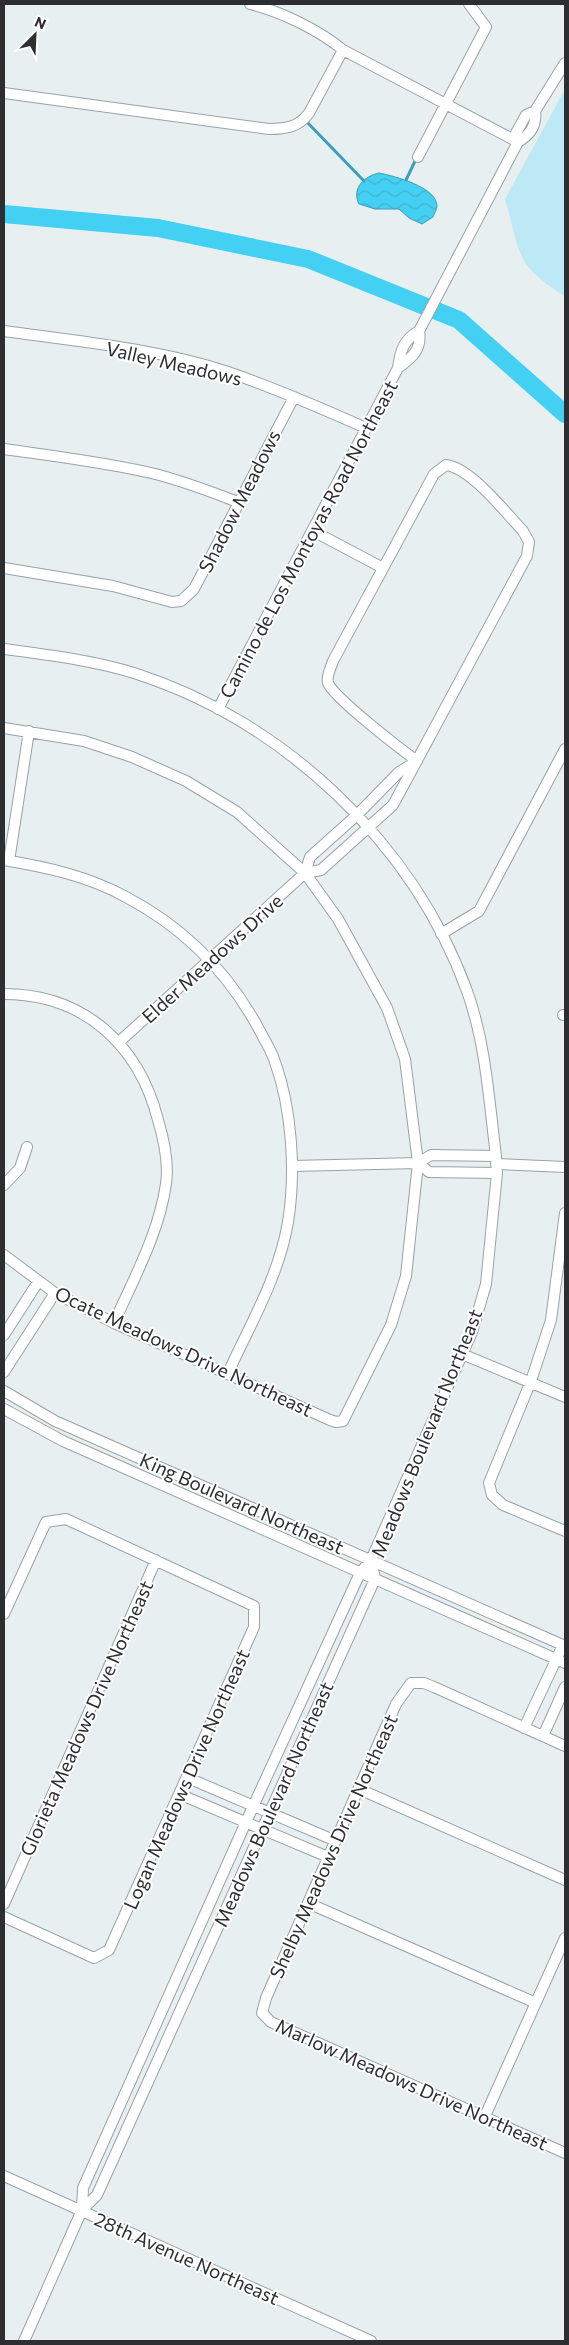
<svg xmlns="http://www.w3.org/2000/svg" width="569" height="2345" font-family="Commissioner,sans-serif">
<defs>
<pattern id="water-waves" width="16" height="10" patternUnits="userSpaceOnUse" patternTransform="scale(1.25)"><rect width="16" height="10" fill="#44d0f2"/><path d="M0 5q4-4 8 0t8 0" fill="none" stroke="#3cb3d0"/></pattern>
</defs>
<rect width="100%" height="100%" fill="#e7eff1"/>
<!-- park -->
<path fill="#bde8f5" d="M565,89V296C513,264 521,253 505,199Z"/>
<!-- water -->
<path fill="url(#water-waves)" stroke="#3d9fb8" d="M379,173C394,176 437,187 437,206C437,209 434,214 433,217L422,224L409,218L399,209H375L359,204C351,188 365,176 379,173Z"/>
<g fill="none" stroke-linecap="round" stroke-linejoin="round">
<!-- stream -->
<path stroke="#3d9fb8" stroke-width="3" d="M305,120L364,181
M406,180L417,157"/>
<!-- river -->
<path stroke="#44d0f2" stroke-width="18" d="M4,214L158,228L308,259L459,320L565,414"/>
<!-- minor casing -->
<g stroke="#9ba2a4" stroke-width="12">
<path id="minor" d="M250,4C280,11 319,30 343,50L518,142
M4,93L269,129C286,129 299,127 309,113L343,50
M518,142L516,133L526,115L535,111L565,63
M418,157L486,27L469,4
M4,331C76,341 159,349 228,372C275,388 321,408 366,428
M398,368C413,357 422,349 419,331
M4,449C53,456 103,462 151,473C181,480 209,491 238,502
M313,531L383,568
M4,568L113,586L172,602L181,601L194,589L294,397
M4,649C48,655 92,660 134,673C284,721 413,843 467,991C486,1044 489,1101 496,1156L497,1173L486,1284L472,1332L371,1560L375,1579L97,2195L82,2210
M218,709L398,368C400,351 404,339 419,331L518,142C530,135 537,125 535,111
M4,728L84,741L132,757L186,781L237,812L305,873L338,919L387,1008L405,1059L418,1163L406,1276L391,1325L343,1421L336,1422L330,1420L114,1323L55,1293L4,1255
M4,860C46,867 88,876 126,897C185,928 231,975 262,1035C266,1043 272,1052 275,1062C292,1109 296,1173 288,1222C279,1276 250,1325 228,1373
M9,861L29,731
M305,873L321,870L393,805L527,556L529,542L523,531C505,512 471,468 446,465L434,474L333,661C331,667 326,677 328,683C334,698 402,750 417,761
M441,934L479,911L565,749
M4,994C84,994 139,1045 158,1120C164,1140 169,1164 166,1184C159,1233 134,1278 114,1323
M563,1015H565
M119,1042L305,873L310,857L357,815L399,772L417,761
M418,1163L429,1172L497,1173
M496,1164L565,1167
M292,1166L418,1163L431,1155L496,1156
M4,1185L20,1168L27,1147
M565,1213L551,1320L531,1381L489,1483L492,1495L503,1505L565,1531
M4,1335L38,1282
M462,1354L565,1397
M4,1372L55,1293
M4,1391L55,1421L565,1646
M4,1409L63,1441L565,1663
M4,1614L46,1522L66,1519L254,1606V1627L109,1950L94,1958L4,1917
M524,1728L563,1645
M543,1736L565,1687
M565,1746L434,1687L424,1683H411L396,1704L266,1998L262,2013L271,2022L565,2153
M188,1778L336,1841
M359,1789L565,1880
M179,1794L328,1857
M308,1903L536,2003
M4,1904L156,1560
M485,2116L565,1938
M4,2176L371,2341
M24,2341L82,2210L83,2188L246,1822L360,1573L371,1560"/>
</g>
<!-- minor -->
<use href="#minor" stroke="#fff" stroke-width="10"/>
</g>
<g text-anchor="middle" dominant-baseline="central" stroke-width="4" stroke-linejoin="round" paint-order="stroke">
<!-- street labels -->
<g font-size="19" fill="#2c2e2f" stroke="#fff">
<text transform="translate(174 363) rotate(13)">Valley Meadows</text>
<text transform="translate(239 501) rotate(-63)">Shadow Meadows</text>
<text transform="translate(308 539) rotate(-62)">Camino de Los Montoyas Road Northeast</text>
<text transform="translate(212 958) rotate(-42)">Elder Meadows Drive</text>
<text transform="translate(184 1351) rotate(25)">Ocate Meadows Drive Northeast</text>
<text transform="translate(426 1433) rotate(-68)">Meadows Boulevard Northeast</text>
<text transform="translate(242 1503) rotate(24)">King Boulevard Northeast</text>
<text transform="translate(86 1718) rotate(-66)">Glorieta Meadows Drive Northeast</text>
<text transform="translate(186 1779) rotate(-66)">Logan Meadows Drive Northeast</text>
<text transform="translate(273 1804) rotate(-66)">Meadows Boulevard Northeast</text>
<text transform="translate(333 1846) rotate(-66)">Shelby Meadows Drive Northeast</text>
<text transform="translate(412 2084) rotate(24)">Marlow Meadows Drive Northeast</text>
<text transform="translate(187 2258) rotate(24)">28th Avenue Northeast</text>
</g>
</g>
<!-- border -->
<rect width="569" height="2345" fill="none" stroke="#2c2e2f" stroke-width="10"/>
<!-- north arrow -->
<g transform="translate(35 35) rotate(24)" stroke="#ffffff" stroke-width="4" paint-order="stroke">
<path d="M0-4L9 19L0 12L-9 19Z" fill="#2c2e2f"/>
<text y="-8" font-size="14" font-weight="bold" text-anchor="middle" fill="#2c2e2f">N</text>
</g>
</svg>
